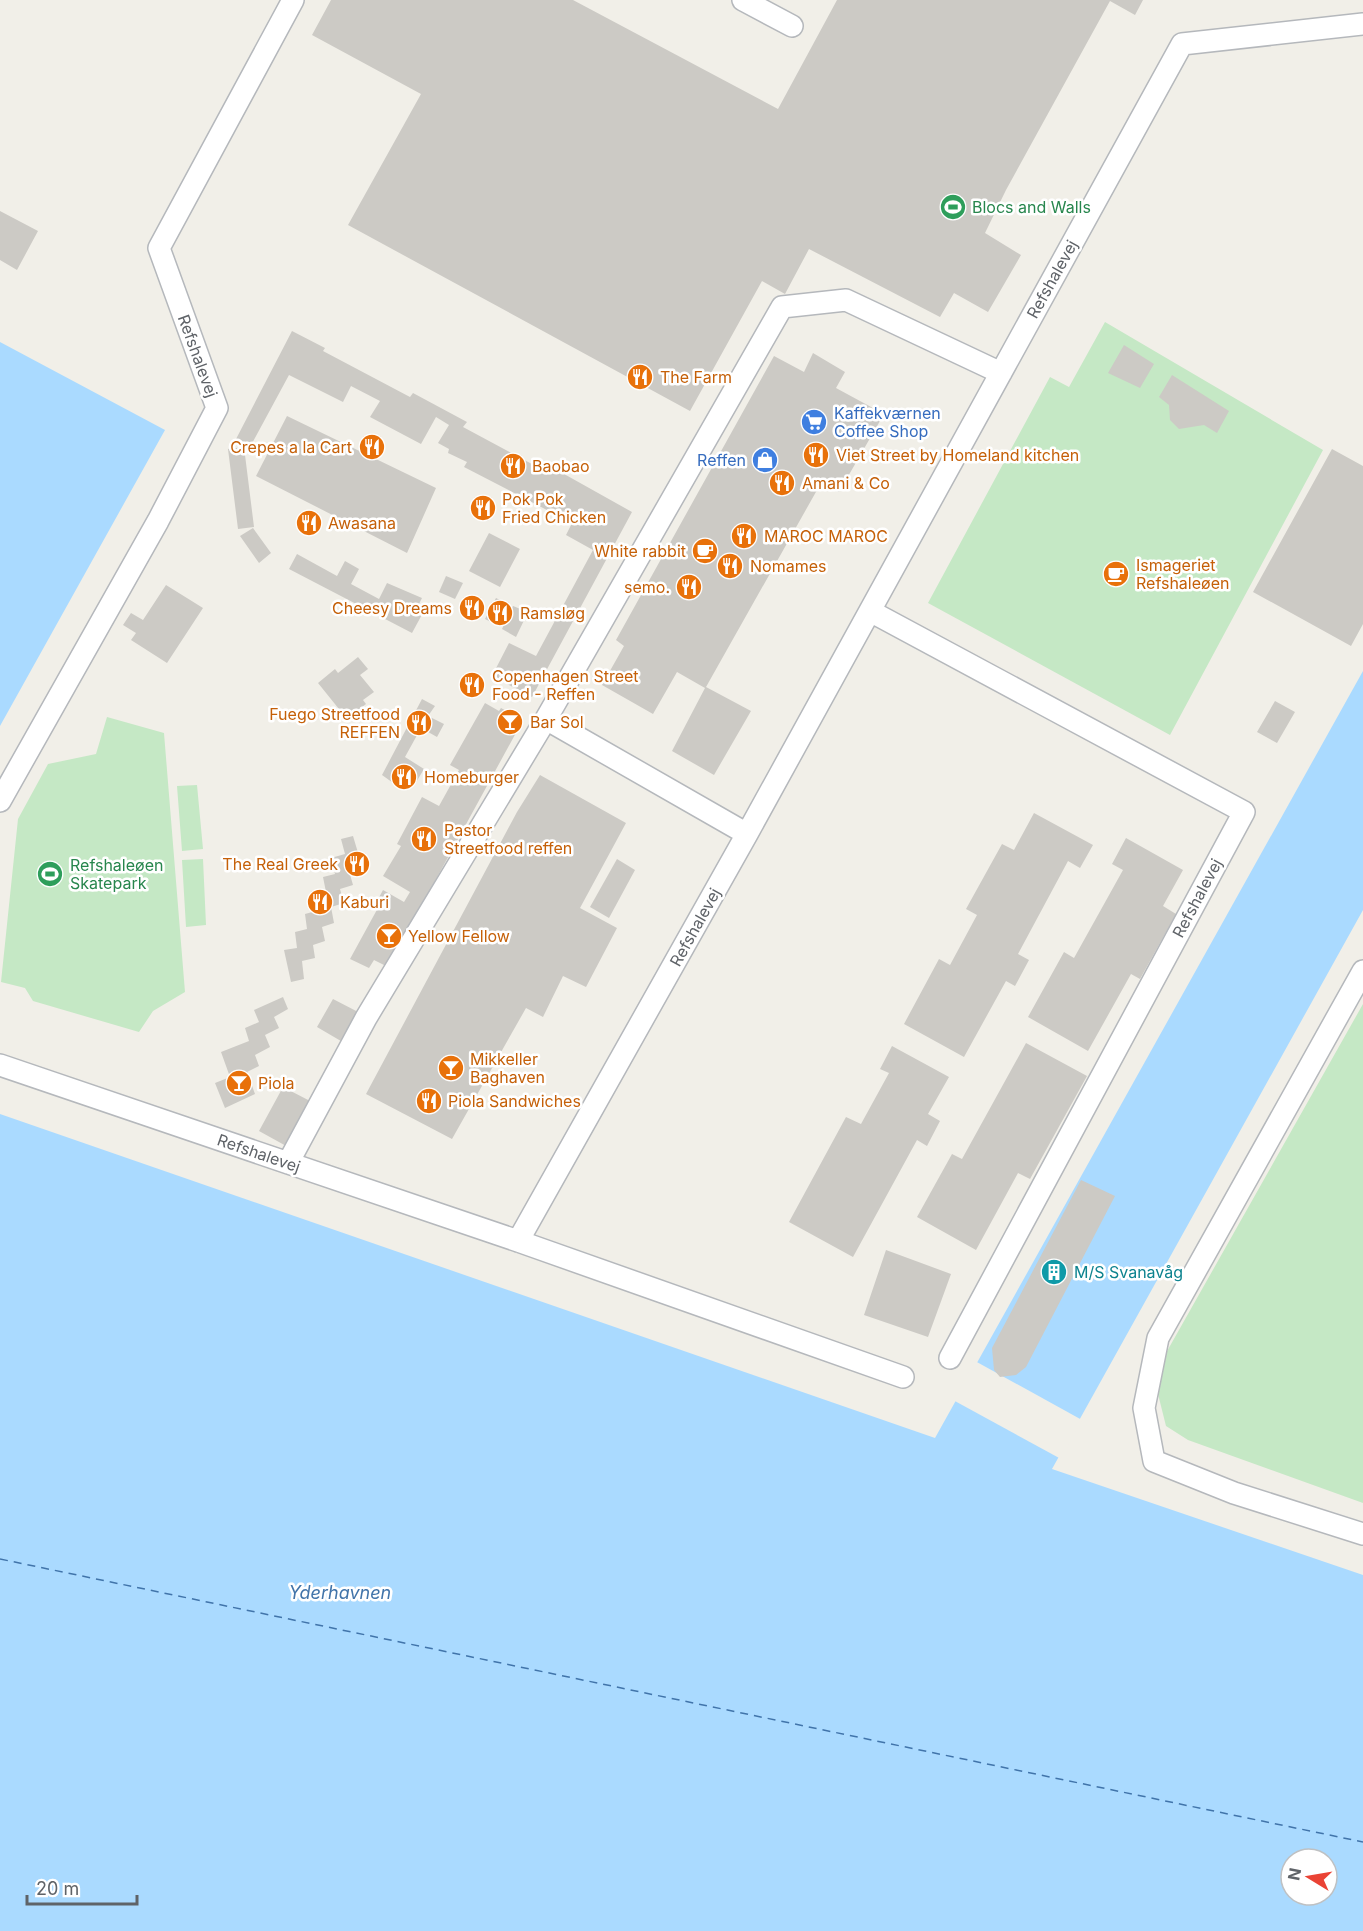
<svg xmlns="http://www.w3.org/2000/svg" width="1363" height="1931" font-family="Inter,sans-serif">
<rect width="100%" height="100%" fill="#f1efe8"/>
<!-- green -->
<path fill="#c5e8c5" d="M1105,322L1323,450L1170,735L928,603L1050,377L1069,387Z
M107,717L164,733L185,992L153,1011L139,1032L33,1001L25,988L1,982L18,819L48,764L96,754Z
M197,785L203,849L182,851L177,786Z
M203,859L206,925L186,927L182,860Z
M1363,1004V1503L1188,1440L1166,1426L1158,1394L1166,1353Z"/>
<!-- water -->
<path fill="#aadaff" fill-rule="evenodd" d="M0,342L165,430L0,726Z
M1363,671V910L1052,1469L1363,1575V1931H0V1114L935,1438ZM1291,1859H1327V1895H1291Z"/>
<!-- pier -->
<path fill="#f1efe8" d="M975,1361L1082,1420L1061,1459L953,1400Z"/>
<g fill="none" stroke-linecap="round" stroke-linejoin="round">
<!-- ferry -->
<path stroke="#4174aa" stroke-width="1.5" stroke-dasharray="8 6" stroke-linecap="butt" d="M0,1559L1363,1842"/>
</g>
<!-- building -->
<path fill="#cccac5" d="M331,0H573L778,109L837,0H1143L1135,15L1110,1L1006,190L985,233L1021,255L988,312L954,293L940,317L809,249L785,294L762,281L690,411L348,225L421,94L312,35Z
M0,211L38,231L17,270L0,260Z
M292,331L325,348L323,351L410,397L413,393L467,422L463,427L545,471L548,465L632,512L532,697L492,676L509,643L536,656L593,550L566,535L572,523L464,467L467,462L448,453L449,449L438,443L449,425L436,417L421,444L370,417L380,401L351,386L343,402L289,375L249,449L235,441Z
M1124,345L1154,364L1140,388L1108,373Z
M813,353L845,372L836,388L884,414L839,492L821,483L706,687L751,711L714,775L672,751L705,688L677,672L653,714L602,685L624,646L616,640L774,356L804,372Z
M1172,375L1229,411L1217,433L1204,425L1179,429L1170,420L1169,405L1159,397Z
M287,416L436,488L407,553L256,476Z
M244,447L254,527L238,529L228,449Z
M1332,449L1363,466V624L1351,646L1253,592Z
M479,502L494,510L488,521L473,513Z
M253,528L271,553L259,563L240,536Z
M489,533L520,549L500,587L469,571Z
M297,554L337,576L345,561L359,569L351,584L379,599L387,583L422,598L418,606L425,609L412,633L289,569Z
M446,576L463,583L455,599L439,592Z
M166,585L203,608L167,663L131,640L136,633L123,625L131,613L143,620Z
M496,598L510,605L499,626L485,619Z
M513,606L528,612L516,637L502,629Z
M358,657L368,669L360,675L374,692L363,700L366,704L347,719L318,683L335,669L338,673Z
M422,699L435,706L428,716L444,724L437,737L421,728L405,757L424,769L415,784L396,785L382,775Z
M1275,701L1295,712L1277,743L1257,732Z
M485,703L499,711L501,708L523,720L388,967L374,960L369,968L350,959L379,906L376,903L383,890L404,902L410,892L383,876L401,846L397,844L422,797L439,806L459,770L450,765Z
M540,775L626,823L580,908L617,928L586,987L563,976L543,1017L526,1008L452,1139L366,1094L517,812Z
M1034,813L1093,845L1080,868L1068,861L1018,954L1029,960L1015,986L1006,981L964,1057L904,1024L939,959L950,965L977,915L966,909L1002,844L1014,850Z
M353,836L362,866L349,871L353,885L340,889L344,903L331,907L334,923L322,927L325,941L313,945L315,958L302,961L304,979L291,982L284,950L297,948L295,932L307,929L305,914L316,911L314,895L326,892L323,877L335,874L331,858L345,854L341,839Z
M1126,838L1183,870L1163,906L1176,914L1140,979L1131,974L1088,1051L1028,1017L1064,952L1074,958L1123,870L1112,864Z
M617,859L635,870L609,918L590,907Z
M283,997L288,1009L274,1017L279,1028L265,1035L270,1047L255,1055L259,1066L247,1072L255,1094L225,1108L215,1083L230,1077L221,1052L249,1041L245,1028L259,1022L254,1010Z
M333,999L362,1014L346,1044L317,1027Z
M1026,1043L1087,1076L1030,1179L1018,1173L976,1250L917,1217L952,1154L962,1159Z
M892,1046L949,1077L928,1114L940,1121L927,1146L917,1140L853,1257L789,1222L846,1117L861,1124L889,1073L880,1069Z
M283,1087L312,1102L288,1147L259,1131Z
M1081,1180L1115,1196L1026,1367L1016,1375L1000,1377L994,1370L992,1348Z
M886,1250L951,1274L928,1337L864,1315Z"/>
<g fill="none" stroke-linecap="round" stroke-linejoin="round">
<!-- service casing -->
<g stroke="#b5b8bc" stroke-width="24">
<path id="service" d="M743,0L792,26
M870,611L1244,812L950,1358
M546,719L747,834
M0,801L158,521L217,408L159,248L293,0
M1363,971L1158,1338L1144,1408L1154,1461L1234,1493L1363,1534
M0,1065L518,1241L903,1377
M288,1163L366,1018L546,719L782,307L846,300L1001,373
M518,1241L747,834L1182,44L1363,24"/>
</g>
<!-- service -->
<use href="#service" stroke="#fff" stroke-width="21"/>
</g>
<!-- icons -->
<defs>
<g id="stadium-disc" transform="scale(1.35)"><circle r="9.5" fill="#2e9e5b" stroke="#fff"/><path d="M0-5a6.5 5 0 1 0 0 10a6.5 5 0 1 0 0-10ZM-3.5-1.8h7v3.6h-7Z" fill="#fff"/></g>
<g id="restaurant-disc" transform="scale(1.35)"><circle r="9.5" fill="#e8710a" stroke="#fff"/><path d="M-5-6h1v4h1v-4h1v4h1v-4h1v5L-1.5 .5V6h-2V.5L-5-1ZM5-6V6H3V1.5H1.5Q1.5-4 5-6Z" fill="#fff"/></g>
<g id="supermarket-disc" transform="scale(1.35)"><circle r="9.5" fill="#3f7fe0" stroke="#fff"/><path d="M-6-5.5h2.5l.6 2H6L4.5 2H-2.5L-4.4-4H-6ZM-1.5 3.2a1.3 1.3 0 1 0 .1 0ZM3 3.2a1.3 1.3 0 1 0 .1 0Z" fill="#fff"/></g>
<g id="shop-disc" transform="scale(1.35)"><circle r="9.5" fill="#3f7fe0" stroke="#fff"/><path d="M-5-2.5h2.3a2.7 3.5 0 0 1 5.4 0H5L5.5 6h-11ZM-1.5-2.5h3a1.5 2.3 0 0 0-3 0Z" fill="#fff"/></g>
<g id="cafe-disc" transform="scale(1.35)"><circle r="9.5" fill="#e8710a" stroke="#fff"/><path d="M-5.5-4.5H6V0H3Q3 3.5 0 3.5H-2.5Q-5.5 3.5-5.5 0ZM3-3.2v2h1.7v-2ZM-6 4.5H4V6H-6Z" fill="#fff"/></g>
<g id="bar-disc" transform="scale(1.35)"><circle r="9.5" fill="#e8710a" stroke="#fff"/><path d="M-6-5H6L.8 .8V4.5H3.5V6h-7V4.5H-.8V.8Z" fill="#fff"/></g>
<g id="building-disc" transform="scale(1.35)"><circle r="9.5" fill="#0f9aa8" stroke="#fff"/><path d="M-4-6H4V6H1V3H-1V6H-4ZM-2.5-4.3h1.7v1.8h-1.7ZM.8-4.3h1.7v1.8H.8ZM-2.5-1h1.7V.8h-1.7ZM.8-1h1.7V.8H.8Z" fill="#fff"/></g>
</defs>
<g fill-rule="evenodd">
<use href="#stadium-disc" x="953" y="207"/>
<use href="#restaurant-disc" x="640" y="377"/>
<use href="#supermarket-disc" x="814" y="422"/>
<use href="#restaurant-disc" x="372" y="447"/>
<use href="#restaurant-disc" x="816" y="455"/>
<use href="#shop-disc" x="765" y="460"/>
<use href="#restaurant-disc" x="513" y="466"/>
<use href="#restaurant-disc" x="782" y="483"/>
<use href="#restaurant-disc" x="483" y="508"/>
<use href="#restaurant-disc" x="309" y="523"/>
<use href="#restaurant-disc" x="744" y="536"/>
<use href="#cafe-disc" x="705" y="551"/>
<use href="#restaurant-disc" x="730" y="566"/>
<use href="#cafe-disc" x="1116" y="574"/>
<use href="#restaurant-disc" x="689" y="587"/>
<use href="#restaurant-disc" x="472" y="608"/>
<use href="#restaurant-disc" x="500" y="613"/>
<use href="#restaurant-disc" x="472" y="685"/>
<use href="#bar-disc" x="510" y="722"/>
<use href="#restaurant-disc" x="419" y="723"/>
<use href="#restaurant-disc" x="404" y="777"/>
<use href="#restaurant-disc" x="424" y="839"/>
<use href="#restaurant-disc" x="357" y="864"/>
<use href="#stadium-disc" x="50" y="874"/>
<use href="#restaurant-disc" x="320" y="902"/>
<use href="#bar-disc" x="389" y="936"/>
<use href="#bar-disc" x="451" y="1068"/>
<use href="#bar-disc" x="239" y="1083"/>
<use href="#restaurant-disc" x="429" y="1101"/>
<use href="#building-disc" x="1054" y="1272"/>
</g>
<g text-anchor="middle" dominant-baseline="central" stroke-width="5" stroke-linejoin="round" paint-order="stroke">
<!-- leisure labels -->
<g font-size="16" fill="#27864d" stroke="#fff" text-anchor="start">
<text x="972" y="207">Blocs and Walls</text>
<text x="70" y="865">Refshaleøen<tspan x="70" dy="18">Skatepark</tspan></text>
</g>
<!-- street labels -->
<g font-size="16" fill="#5f6368" stroke="#fff">
<text transform="translate(1052 279) rotate(-61)">Refshalevej</text>
<text transform="translate(198 356) rotate(70)">Refshalevej</text>
<text transform="translate(1197 898) rotate(-62)">Refshalevej</text>
<text transform="translate(695 927) rotate(-61)">Refshalevej</text>
<text transform="translate(259 1153) rotate(19)">Refshalevej</text>
</g>
<!-- food labels -->
<g font-size="16" fill="#c56008" stroke="#fff" text-anchor="start">
<text x="660" y="377">The Farm</text>
<text x="352" y="447" text-anchor="end">Crepes a la Cart</text>
<text x="836" y="455">Viet Street by Homeland kitchen</text>
<text x="532" y="466">Baobao</text>
<text x="802" y="483">Amani &amp; Co</text>
<text x="502" y="499">Pok Pok<tspan x="502" dy="18">Fried Chicken</tspan></text>
<text x="328" y="523">Awasana</text>
<text x="764" y="536">MAROC MAROC</text>
<text x="686" y="551" text-anchor="end">White rabbit</text>
<text x="1136" y="565">Ismageriet<tspan x="1136" dy="18">Refshaleøen</tspan></text>
<text x="750" y="566">Nomames</text>
<text x="670" y="587" text-anchor="end">semo.</text>
<text x="452" y="608" text-anchor="end">Cheesy Dreams</text>
<text x="520" y="613">Ramsløg</text>
<text x="492" y="676">Copenhagen Street<tspan x="492" dy="18">Food - Reffen</tspan></text>
<text x="400" y="714" text-anchor="end">Fuego Streetfood<tspan x="400" dy="18">REFFEN</tspan></text>
<text x="530" y="722">Bar Sol</text>
<text x="424" y="777">Homeburger</text>
<text x="444" y="830">Pastor<tspan x="444" dy="18">Streetfood reffen</tspan></text>
<text x="338" y="864" text-anchor="end">The Real Greek</text>
<text x="340" y="902">Kaburi</text>
<text x="408" y="936">Yellow Fellow</text>
<text x="470" y="1059">Mikkeller<tspan x="470" dy="18">Baghaven</tspan></text>
<text x="258" y="1083">Piola</text>
<text x="448" y="1101">Piola Sandwiches</text>
</g>
<!-- shop labels -->
<g font-size="16" fill="#366cbe" stroke="#fff" text-anchor="start">
<text x="834" y="413">Kaffekværnen<tspan x="834" dy="18">Coffee Shop</tspan></text>
<text x="746" y="460" text-anchor="end">Reffen</text>
</g>
<!-- culture labels -->
<g font-size="16" fill="#0d838f" stroke="#fff" text-anchor="start">
<text x="1074" y="1272">M/S Svanavåg</text>
</g>
<!-- water labels -->
<g font-size="18" font-style="italic" fill="#4174aa" stroke="#fff">
<text x="340" y="1592">Yderhavnen</text>
</g>
</g>
<!-- north arrow -->
<g transform="translate(1309 1877) rotate(281)"><circle r="28" fill="#ffffff" stroke="#bfc1c3" stroke-width="1.5"/>
<path d="M0-4.5L10 22L0 15L-10 22Z" fill="#ea4335"/>
<text y="-9" font-size="16" font-weight="bold" text-anchor="middle" fill="#5f6368">N</text>
</g>
<!-- scale -->
<path d="M27 1895v9h110v-9" fill="none" stroke="#5f6368" stroke-width="3"/>
<text x="36" y="1895" font-size="18" fill="#5f6368" stroke="#ffffff" stroke-width="4.5" paint-order="stroke">20 m</text>
</svg>
